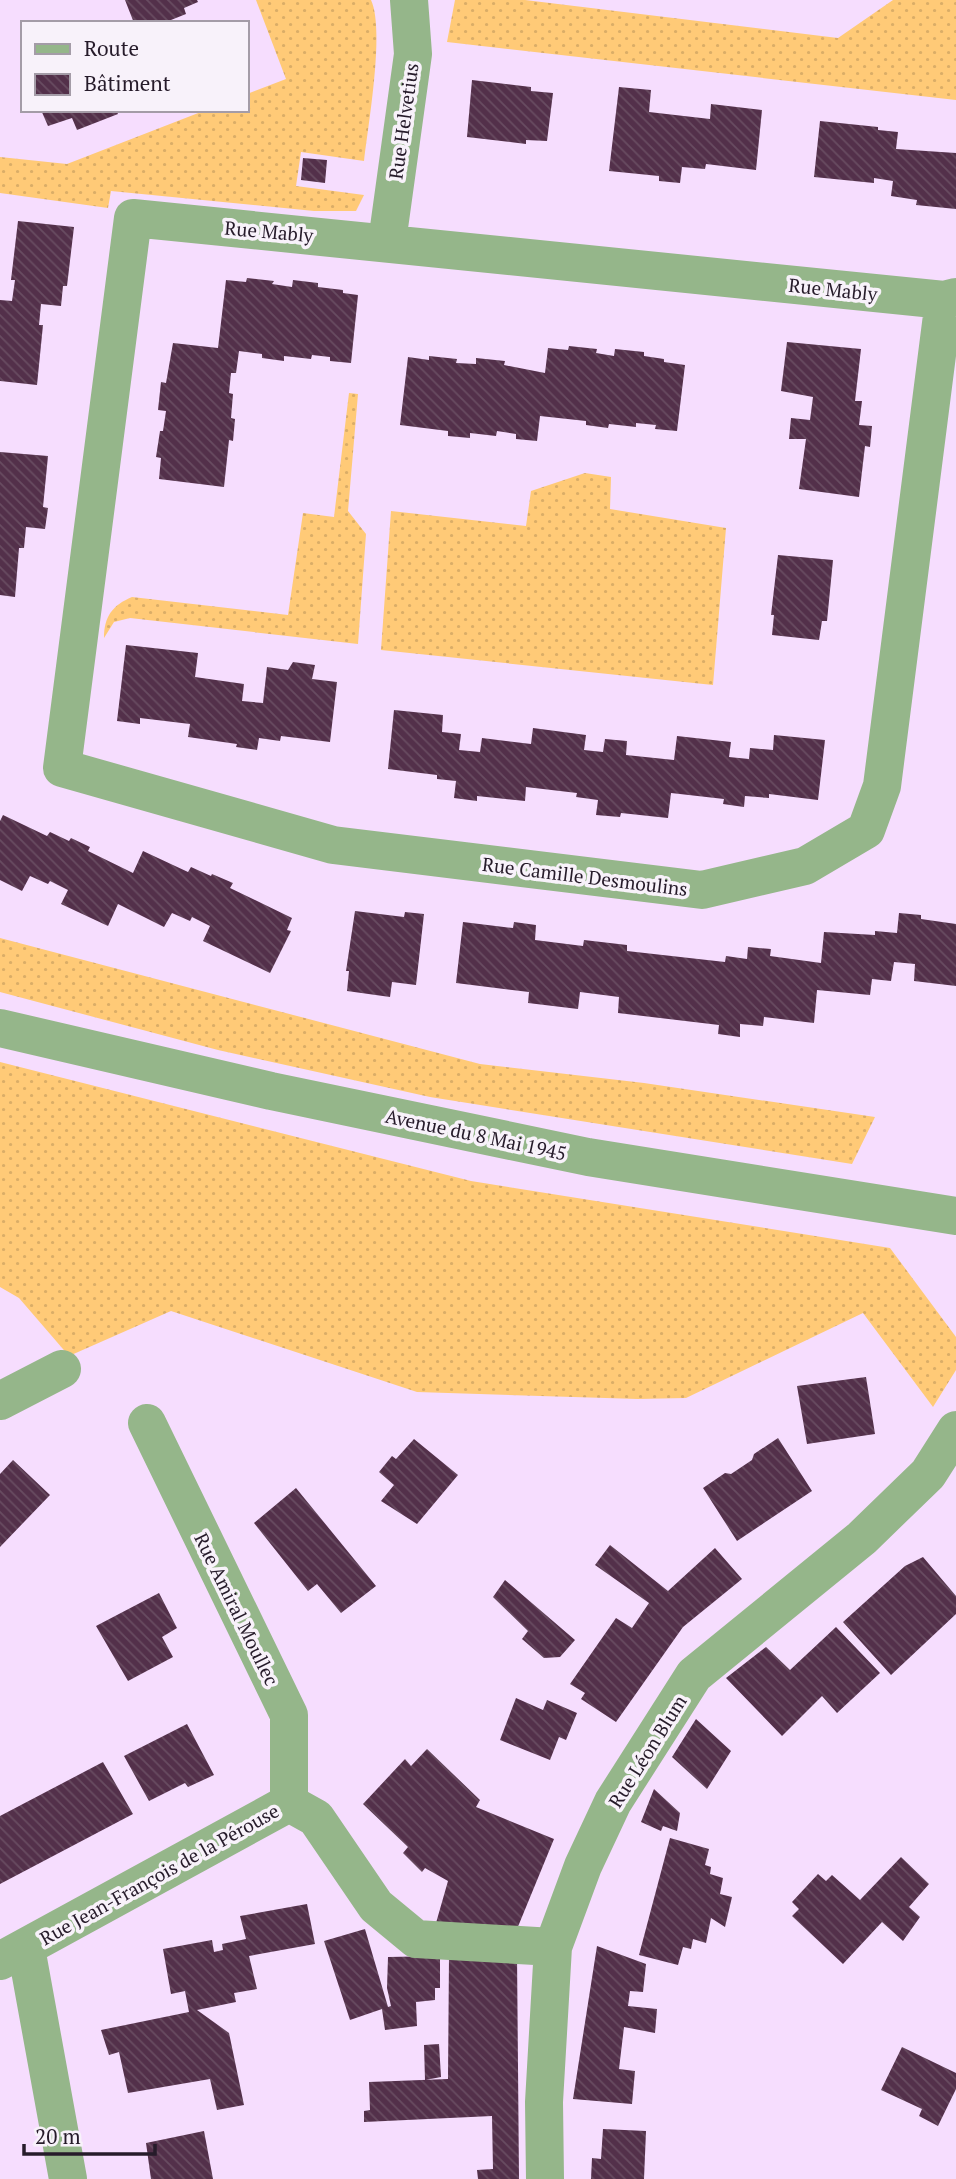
<svg xmlns="http://www.w3.org/2000/svg" width="956" height="2179" font-family="'PT Serif',serif">
<defs>
<pattern id="grass-dots" width="8" height="8" patternUnits="userSpaceOnUse" patternTransform="scale(1.75)"><rect width="8" height="8" fill="#ffca77"/><path d="M2 2h.1M6 6h.1" fill="none" stroke="#daad67" stroke-width="1.8" stroke-linecap="round"/></pattern>
<pattern id="building-back-hatch" width="6" height="6" patternUnits="userSpaceOnUse" patternTransform="scale(1.75)"><rect width="6" height="6" fill="#53304a"/><path d="M-1 5l2 2M0 0l6 6M5-1l2 2" fill="none" stroke="#684c61"/></pattern>
</defs>
<rect width="100%" height="100%" fill="#f6ddfe"/>
<!-- grass -->
<path fill="url(#grass-dots)" d="M256,0H371C385,30 368,125 364,161L301,152L296,186L364,195L356,211H314L111,191L108,208L0,193V157L67,164L206,110H247V94L286,79Z
M455,0H525L838,38L893,0H956V100L447,42Z
M349,393L358,394L348,511L366,534L358,644L130,618L114,622L104,638C104,616 113,605 132,597L288,615L303,513L334,517Z
M585,473L611,477L610,509L726,528L713,685L381,650L391,511L526,526L531,491Z
M0,938L480,1064L644,1083L875,1117L852,1164L430,1097L218,1050L0,992Z
M0,1062L471,1181L890,1248L956,1337V1370L933,1407L863,1313L686,1398L638,1399L417,1392L171,1311L69,1356L19,1298L0,1287Z"/>
<!-- building -->
<path fill="url(#building-back-hatch)" d="M125,0H197L198,2L184,8L186,14L171,20L172,23H134Z
M472,80L531,87V91L553,93L547,141L526,140V144L467,137Z
M619,87L651,90L649,112L710,119L711,104L762,110L756,170L706,164L705,169L682,167L680,183L659,181V176L609,171Z
M41,110H116L118,114L77,130L72,118L48,126Z
M820,121L878,127V130L898,132L896,149L956,153V209L916,205L917,200L891,196L893,181L874,178V183L814,177Z
M303,158L327,160L325,183L301,180Z
M18,221L74,227L67,286H63L61,306L41,304L39,325H43L37,385L0,381V300L12,301L15,280H11Z
M247,278L274,281L272,284L292,287L293,280L318,283V287L343,290V293L358,295L351,363L330,361V357L312,355L311,359L284,356V361L262,358V354L239,351L236,373H231L229,393L233,394L231,418L235,419L233,441L229,440L224,487L159,479L161,458L156,457L160,431H163L166,411L158,410L161,382L166,383L173,343L218,348L226,280L246,282Z
M787,342L861,349L855,401H862L859,425L872,426L870,447L865,446L859,497L799,489L806,439H789L791,418L810,420L813,397L781,391Z
M569,346L597,349L596,353L614,356L615,349L644,352V356L664,359V362L685,365L677,431L655,429L656,425L636,423V427L609,424L608,428L586,425V421L540,416L537,441L516,439V434L497,431L496,436L470,433V438L448,436V431L400,425L408,357L429,360V356L457,359L456,363L476,364V358L505,361L504,365L545,373L548,348L568,350Z
M0,452L48,456L43,507L48,508L45,529L26,527L24,548H19L15,597L0,595Z
M778,555L833,560L827,621H822L819,640L772,635L774,615H771Z
M126,645L198,653L195,677L244,684L242,701L263,703L267,667L288,670L293,662L315,665L312,679L337,682L330,742L281,736L280,741L259,738L257,750L236,747L237,744L188,737L190,724L140,718V724L117,721Z
M394,710L443,715L442,732L461,734L459,750L480,752L482,738L531,744L533,728L586,735L584,750L603,752L605,739L627,741L626,755L674,760L677,736L731,742L729,757L749,759L750,748L773,750L774,735L825,740L818,800L769,794V798L745,796L744,807L723,804L724,799L671,793L668,818L621,813L620,817L596,815L598,800L576,797L577,793L526,787L525,801L477,796V801L454,798L456,781L437,779V775L388,769Z
M3,815L47,836L50,832L69,841L71,838L90,847L88,851L133,873L143,851L188,872L191,867L211,876L212,874L233,883L230,888L292,918L287,930L291,931L270,973L203,941L210,926L192,917L190,921L172,913L164,927L118,904L108,926L61,904L68,890L50,881L48,884L30,876L22,891L0,880V821Z
M355,911L404,917L405,912L424,914L416,985L392,982L390,997L347,991L349,971H346Z
M899,913L921,915V919L956,924V986L914,981L915,964L894,962L891,981L872,979L870,995L817,990L814,1023L764,1017L763,1026L740,1024V1037L718,1034L719,1025L618,1013L619,997L580,992L578,1009L528,1003L529,992L456,983L463,922L513,928L514,922L536,925L535,940L583,946L584,940L627,945V951L725,962L726,956L747,959L748,947L771,949L770,956L821,963L824,932L875,935V931L897,933Z
M866,1377L875,1434L807,1444L797,1386Z
M778,1438L812,1491L737,1541L703,1488L725,1473L731,1474L752,1460L754,1454Z
M414,1439L458,1475L417,1524L381,1501L394,1485L379,1472L392,1456L396,1459Z
M13,1460L50,1495L0,1547V1474Z
M296,1488L376,1586L341,1613L317,1584L308,1591L254,1523Z
M610,1545L668,1591L715,1548L742,1579L683,1627L616,1722L581,1699L585,1693L570,1684L616,1618L632,1628L649,1603L595,1565Z
M923,1557L956,1596V1614L891,1675L843,1622L905,1566Z
M505,1580L575,1640L560,1657L544,1658L522,1639L528,1631L493,1597Z
M159,1593L177,1628L162,1637L173,1657L128,1681L96,1626Z
M836,1627L880,1673L837,1713L822,1696L782,1736L726,1678L766,1647L790,1670Z
M516,1698L543,1710L547,1700L577,1713L566,1740L559,1737L550,1760L500,1740Z
M696,1719L731,1751L707,1789L672,1757Z
M187,1724L214,1775L188,1787L185,1783L149,1801L124,1756Z
M427,1749L480,1800L476,1807L554,1839L517,1929L434,1930L448,1881L425,1868L422,1872L403,1853L408,1847L363,1804L405,1759L411,1766Z
M103,1762L133,1814L0,1884V1816Z
M654,1789L680,1813L677,1831L663,1826L661,1831L641,1822Z
M670,1838L709,1849L705,1865L711,1867L710,1874L723,1878L720,1894L732,1897L725,1927L711,1918L706,1943L693,1939L691,1949L683,1947L678,1965L639,1955Z
M901,1857L929,1884L909,1907L920,1917L903,1941L882,1922L843,1964L792,1916L799,1909L792,1902L818,1874L826,1881L832,1875L860,1900Z
M307,1904L315,1944L249,1956L257,1989L234,1993L236,2002L197,2010L229,2033L244,2105L217,2110L210,2079L128,2093L119,2052L109,2055L101,2030L189,2012L185,1991L171,1994L163,1949L212,1940L214,1952L223,1950L222,1944L246,1939L240,1916Z
M365,1929L388,2007L391,2006L387,1988L388,1957L440,1956V1988H435V2000L416,2002L417,2026L385,2030L382,2009L350,2020L324,1941Z
M597,1946L646,1964L643,1992L630,1991L628,2006L657,2009L655,2033L624,2027L619,2069L635,2071L632,2104L573,2099Z
M517,1955L519,2179H478L477,2170L493,2169L492,2116L364,2122V2111L370,2110L369,2082L448,2079L449,1956Z
M439,2044L441,2077L425,2080L424,2045Z
M902,2047L956,2073V2089L938,2126L919,2116L922,2109L881,2090Z
M603,2129L646,2131L644,2179H591L592,2158L601,2159Z
M204,2131L213,2179H151L146,2143Z"/>
<g fill="none" stroke-linecap="round" stroke-linejoin="round">
<!-- minor -->
<path stroke="#95b68a" stroke-width="38" d="M387,242L413,54L409,0
M944,300L882,786L866,830L805,866L702,890L333,845L62,768L133,218L944,300L956,297
M0,1028L271,1091L588,1157L956,1216
M0,1401L62,1369
M147,1423L289,1715V1803
M26,1948L68,2179
M0,1961L289,1803L316,1818L376,1906L416,1939L553,1947
M545,2179L544,2102L553,1947L583,1866L613,1802L694,1675L862,1538L928,1474L956,1430"/>
</g>
<g text-anchor="middle" dominant-baseline="central" stroke-width="7" stroke-linejoin="round" paint-order="stroke">
<!-- street labels -->
<g font-size="19" fill="#261b2a" stroke="#f8f2fa">
<text transform="translate(403 121) rotate(-82)">Rue Helvetius</text>
<text transform="translate(269 231) rotate(5)">Rue Mably</text>
<text transform="translate(833 289) rotate(6)">Rue Mably</text>
<text transform="translate(585 876) rotate(7)">Rue Camille Desmoulins</text>
<text transform="translate(476 1134) rotate(12)">Avenue du 8 Mai 1945</text>
<text transform="translate(237 1609) rotate(64)">Rue Amiral Moullec</text>
<text transform="translate(647 1751) rotate(-58)">Rue Léon Blum</text>
<text transform="translate(159 1874) rotate(-29)">Rue Jean-François de la Pérouse</text>
</g>
</g>
<!-- legend -->
<rect x="21" y="21" width="228" height="91" fill="#f8f2fa" stroke="#a49ca7" stroke-width="2"/>
<rect x="35" y="44" width="35" height="10" fill="#95b68a" stroke="#a49ca7" stroke-width="2"/>
<text x="84" y="56" font-size="21" fill="#261b2a">Route</text>
<rect x="35" y="74" width="35" height="21" fill="url(#building-back-hatch)" stroke="#a49ca7" stroke-width="2"/>
<text x="84" y="91" font-size="21" fill="#261b2a">Bâtiment</text>
<!-- scale -->
<path d="M24 2144v10h131v-10" fill="none" stroke="#261b2a" stroke-width="3.5"/>
<text x="35" y="2144" font-size="21" fill="#261b2a" stroke="#f8f2fa" stroke-width="5" paint-order="stroke">20 m</text>
</svg>
